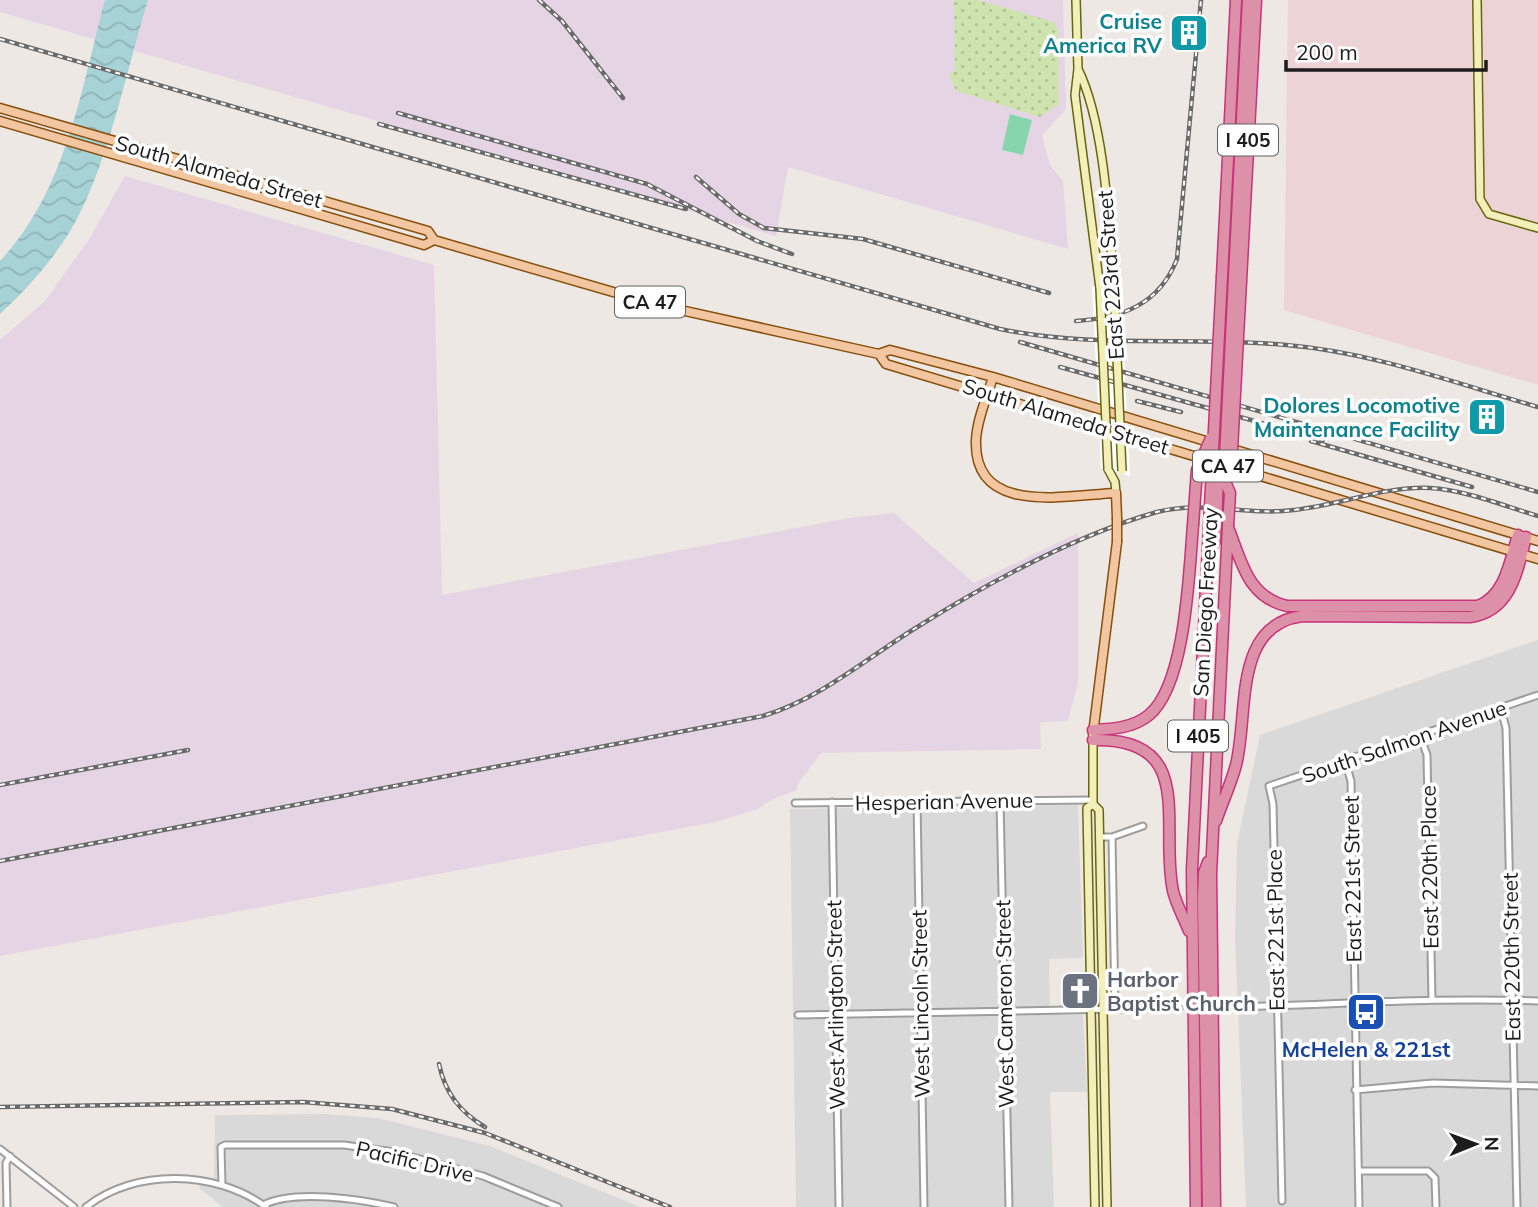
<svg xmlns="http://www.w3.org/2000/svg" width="1538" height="1207" font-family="Mulish,sans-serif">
<defs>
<pattern id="grass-dots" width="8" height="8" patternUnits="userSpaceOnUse" patternTransform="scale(1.75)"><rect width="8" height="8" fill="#cee3ad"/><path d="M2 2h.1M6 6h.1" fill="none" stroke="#b0c294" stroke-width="1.8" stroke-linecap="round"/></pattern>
<pattern id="water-waves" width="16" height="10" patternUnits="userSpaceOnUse" patternTransform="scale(1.75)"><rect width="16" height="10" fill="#a7d2d6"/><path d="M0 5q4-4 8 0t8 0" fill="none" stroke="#8fb4b7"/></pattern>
</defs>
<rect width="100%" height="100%" fill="#ede8e3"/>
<!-- residential -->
<path fill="#dad9d9" d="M1538,640V1207H1246L1235,938L1237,844L1260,735Z
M1078,805L1083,958L1049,959L1050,1015H1081L1083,1017L1087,1092H1050L1054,1207H796L790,809Z
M324,1114L378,1118L490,1146L640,1207H223L199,1188L202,1176L214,1178L215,1115Z"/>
<!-- commercial -->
<path fill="#ecd3d5" d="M1288,0H1538V385L1284,310Z"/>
<!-- industrial -->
<path fill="#e5d5e4" d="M0,0H1063L1066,109L1042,135L1050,165L1063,181L1068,249L788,167L776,236L0,12Z
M125,176L434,265L442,595L855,517L894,513L974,583L1078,533V683L1068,721L1040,722L1041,749L821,753L797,785V790L775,798L757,809L715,822L0,956V340L45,301L90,238Z"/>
<!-- grass -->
<path fill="url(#grass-dots)" d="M954,0H978L1054,22L1058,30L1059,104L1040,117L956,91L949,75L955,70Z"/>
<!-- pitch -->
<path fill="#87d5ad" d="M1010,114L1032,120L1023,155L1002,150Z"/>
<!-- water -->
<path fill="url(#water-waves)" d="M105,0H148C126,71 107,171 69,233C51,262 26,290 0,314V261C66,191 81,90 105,0Z"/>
<!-- pier -->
<path fill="#fff" d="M1092,286L1121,292L1130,476L1101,468Z"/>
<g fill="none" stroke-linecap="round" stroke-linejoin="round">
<!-- street-tunnel -->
<path stroke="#c3bfbb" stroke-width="5" stroke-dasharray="5 2.5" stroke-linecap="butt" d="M1173,1008L1227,1007"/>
<!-- street casing -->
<g stroke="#9d9d9d" stroke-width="9">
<path id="street" d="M1501,709L1506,728L1517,1207
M1420,735L1427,755L1432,1000
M1345,761L1351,781L1359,1207
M917,801L924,1207
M1000,801L1009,1207
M832,802L839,1207
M795,803L1093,800
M1100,837H1112L1143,826
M1112,837L1115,1009
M1227,1007C1331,1005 1435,997 1538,1001
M798,1015L1173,1008
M1355,1090L1433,1083L1538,1086
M0,1149L74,1207
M1359,1171H1428L1435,1178L1436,1207
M222,1185L221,1147L225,1145H344L394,1152L483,1176L558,1207
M1282,1201L1273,804L1269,786L1538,695
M263,1205C294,1189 360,1199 394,1207
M7,1207L6,1163L10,1156
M86,1207C135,1168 216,1170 266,1207"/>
</g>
<!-- secondary casing -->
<g stroke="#68660f" stroke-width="10">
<path id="secondary" d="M1076,0L1078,69L1075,95L1100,288
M1477,0L1480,199L1489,214L1538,228
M1078,69C1105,124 1109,225 1114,288
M1108,469L1115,482L1116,493
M1093,740V804L1099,810L1107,1207
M1093,804L1087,808L1095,1207"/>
</g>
<!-- primary casing -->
<g stroke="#87500e" stroke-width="11">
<path id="primary" d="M0,108L428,231L434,240L658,305L879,354L890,350L993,377L1538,541
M0,121L424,245L434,240
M879,354L886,364L1538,559
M993,377C987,397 977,419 976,440C973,517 1067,495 1116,493L1117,518
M1093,734L1117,542"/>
</g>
<!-- highway casing -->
<g stroke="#c73478" stroke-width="13">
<path id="highway" d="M1222,276L1236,0
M1234,278L1248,0
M1241,281L1256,0
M1229,530C1242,563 1248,597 1287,606H1478C1506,595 1510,560 1518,535
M1209,552L1215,541L1216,526
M1093,730C1113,729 1133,728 1149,715C1186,684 1189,572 1193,525
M1093,740C1198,737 1159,825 1173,891C1176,904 1184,918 1189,931
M1216,821C1222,803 1231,784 1236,765C1249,714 1232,625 1302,616L1470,617C1511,611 1517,572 1526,537
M1196,1207L1192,870L1209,526
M1208,1207L1203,899L1204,873L1208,862
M1215,1207L1211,873L1228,526"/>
</g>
<!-- street -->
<use href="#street" stroke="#fff" stroke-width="5"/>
<!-- secondary -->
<use href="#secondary" stroke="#f3efba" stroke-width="7"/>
<!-- primary -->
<use href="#primary" stroke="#f3c6a2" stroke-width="8"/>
<!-- highway -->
<use href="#highway" stroke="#dd91a9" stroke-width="10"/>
<!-- rail casing -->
<g stroke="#6a6a6a" stroke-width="4.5">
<path id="rail" d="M539,0L562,21L623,98
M0,39L1000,329C1095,349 1191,336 1286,345C1372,352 1455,383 1538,407
M398,113L647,184L757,241L792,254
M379,124L686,209
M696,177L739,214L764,228L863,239L1049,293
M1076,321C1122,318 1159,305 1177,259L1201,0
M1020,342L1538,492
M1060,367L1323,440
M1137,401L1181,412
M1311,441L1472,487
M0,785L188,750
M0,861L763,716C821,698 863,661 914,629C986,584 1076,535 1157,512C1203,500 1248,516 1294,510C1340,505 1384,486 1430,488C1466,490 1504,506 1538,516
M439,1064C445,1093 460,1112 485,1127
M0,1107L303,1102L392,1109L485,1133L670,1207"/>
</g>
<!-- rail -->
<use href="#rail" stroke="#fff" stroke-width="2" stroke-dasharray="5" stroke-linecap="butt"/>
<!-- secondary-bridge casing -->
<g stroke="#68660f" stroke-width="10" stroke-linecap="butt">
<path id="secondary-bridge" d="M1100,288L1108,469
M1114,288L1122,471"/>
</g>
<!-- primary-bridge casing -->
<g stroke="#87500e" stroke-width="11" stroke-linecap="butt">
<path id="primary-bridge" d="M1117,542V518"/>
</g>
<!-- highway-bridge casing -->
<g stroke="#c73478" stroke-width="13" stroke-linecap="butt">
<path id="highway-bridge" d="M1231,469L1241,281
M1193,525L1197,470L1211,438
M1209,526L1222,276
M1216,526L1218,477
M1228,526L1230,493L1224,479L1234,278"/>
</g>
<!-- secondary-bridge -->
<use href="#secondary-bridge" stroke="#f3efba" stroke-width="7"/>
<!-- primary-bridge -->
<use href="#primary-bridge" stroke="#f3c6a2" stroke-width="8"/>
<!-- highway-bridge -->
<use href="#highway-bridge" stroke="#dd91a9" stroke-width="10"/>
</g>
<!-- icons -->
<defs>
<g id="building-square" transform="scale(2.0125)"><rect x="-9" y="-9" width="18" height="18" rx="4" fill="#0f9aa8" stroke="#fff"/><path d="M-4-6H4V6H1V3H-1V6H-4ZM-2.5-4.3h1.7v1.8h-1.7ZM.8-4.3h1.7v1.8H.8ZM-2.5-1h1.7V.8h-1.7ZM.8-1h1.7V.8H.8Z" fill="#fff"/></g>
<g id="church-square" transform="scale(2.0125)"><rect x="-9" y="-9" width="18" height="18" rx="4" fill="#6b7280" stroke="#fff"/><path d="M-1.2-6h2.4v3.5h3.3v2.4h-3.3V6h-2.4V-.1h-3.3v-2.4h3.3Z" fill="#fff"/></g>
<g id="bus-square" transform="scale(2.0125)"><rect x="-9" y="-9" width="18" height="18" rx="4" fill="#1a4fb4" stroke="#fff"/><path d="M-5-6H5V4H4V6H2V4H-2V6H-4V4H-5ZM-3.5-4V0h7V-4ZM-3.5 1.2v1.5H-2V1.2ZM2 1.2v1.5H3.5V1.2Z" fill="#fff"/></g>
</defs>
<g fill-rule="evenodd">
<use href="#building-square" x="1189" y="33"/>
<use href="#building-square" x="1487" y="417"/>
<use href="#church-square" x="1080" y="991"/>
<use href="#bus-square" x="1366" y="1012"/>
</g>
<g text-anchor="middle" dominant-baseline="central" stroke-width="7" stroke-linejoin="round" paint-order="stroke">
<!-- shield labels -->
<g fill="#fff" stroke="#606060" stroke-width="2">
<rect x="1218" y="124.5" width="60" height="31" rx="5"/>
<rect x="615" y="286.5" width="70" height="31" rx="5"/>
<rect x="1193" y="450.5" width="70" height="31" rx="5"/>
<rect x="1168" y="720.5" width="60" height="31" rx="5"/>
</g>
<g font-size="19" font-weight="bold" fill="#1c1c1c">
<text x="1248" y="140">I 405</text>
<text x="650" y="302">CA 47</text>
<text x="1228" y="466">CA 47</text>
<text x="1198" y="736">I 405</text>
</g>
<!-- culture labels -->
<g font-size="21" font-weight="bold" fill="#0d838f" stroke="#fff" text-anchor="end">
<text x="1162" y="21">Cruise<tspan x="1162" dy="24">America RV</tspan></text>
<text x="1460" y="405">Dolores Locomotive<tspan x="1460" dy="24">Maintenance Facility</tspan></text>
</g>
<!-- street labels -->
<g font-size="21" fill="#1c1c1c" stroke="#fff">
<text transform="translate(219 171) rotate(16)">South Alameda Street</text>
<text transform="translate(1110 275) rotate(-94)">East 223rd Street</text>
<text transform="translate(1066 416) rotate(17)">South Alameda Street</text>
<text transform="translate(1205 602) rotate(-87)">San Diego Freeway</text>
<text transform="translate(1404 741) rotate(-19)">South Salmon Avenue</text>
<text transform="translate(944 801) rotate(-1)">Hesperian Avenue</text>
<text transform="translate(1429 867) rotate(-91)">East 220th Place</text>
<text transform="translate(1352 879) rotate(-91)">East 221st Street</text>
<text transform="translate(1275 930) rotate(-91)">East 221st Place</text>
<text transform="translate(1511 957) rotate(-91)">East 220th Street</text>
<text transform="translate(920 1004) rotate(-91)">West Lincoln Street</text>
<text transform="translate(1004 1004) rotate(-91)">West Cameron Street</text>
<text transform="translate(835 1005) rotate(-91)">West Arlington Street</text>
<text transform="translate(415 1161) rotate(13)">Pacific Drive</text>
</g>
<!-- worship labels -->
<g font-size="21" font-weight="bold" fill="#5b616d" stroke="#fff" text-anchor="start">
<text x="1107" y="979">Harbor<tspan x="1107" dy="24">Baptist Church</tspan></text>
</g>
<!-- transit labels -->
<g font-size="21" font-weight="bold" fill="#164399" stroke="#fff">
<text x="1366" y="1049">McHelen &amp; 221st</text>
</g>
</g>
<!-- north arrow -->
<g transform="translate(1475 1144) rotate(89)" stroke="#ffffff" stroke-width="5" paint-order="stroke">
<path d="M0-5L12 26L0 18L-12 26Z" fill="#1c1c1c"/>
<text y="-10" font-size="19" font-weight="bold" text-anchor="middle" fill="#1c1c1c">N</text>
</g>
<!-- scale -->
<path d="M1286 60v10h200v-10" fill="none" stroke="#1c1c1c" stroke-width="3.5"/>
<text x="1296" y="60" font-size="21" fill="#1c1c1c" stroke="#ffffff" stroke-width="5" paint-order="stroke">200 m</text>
</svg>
